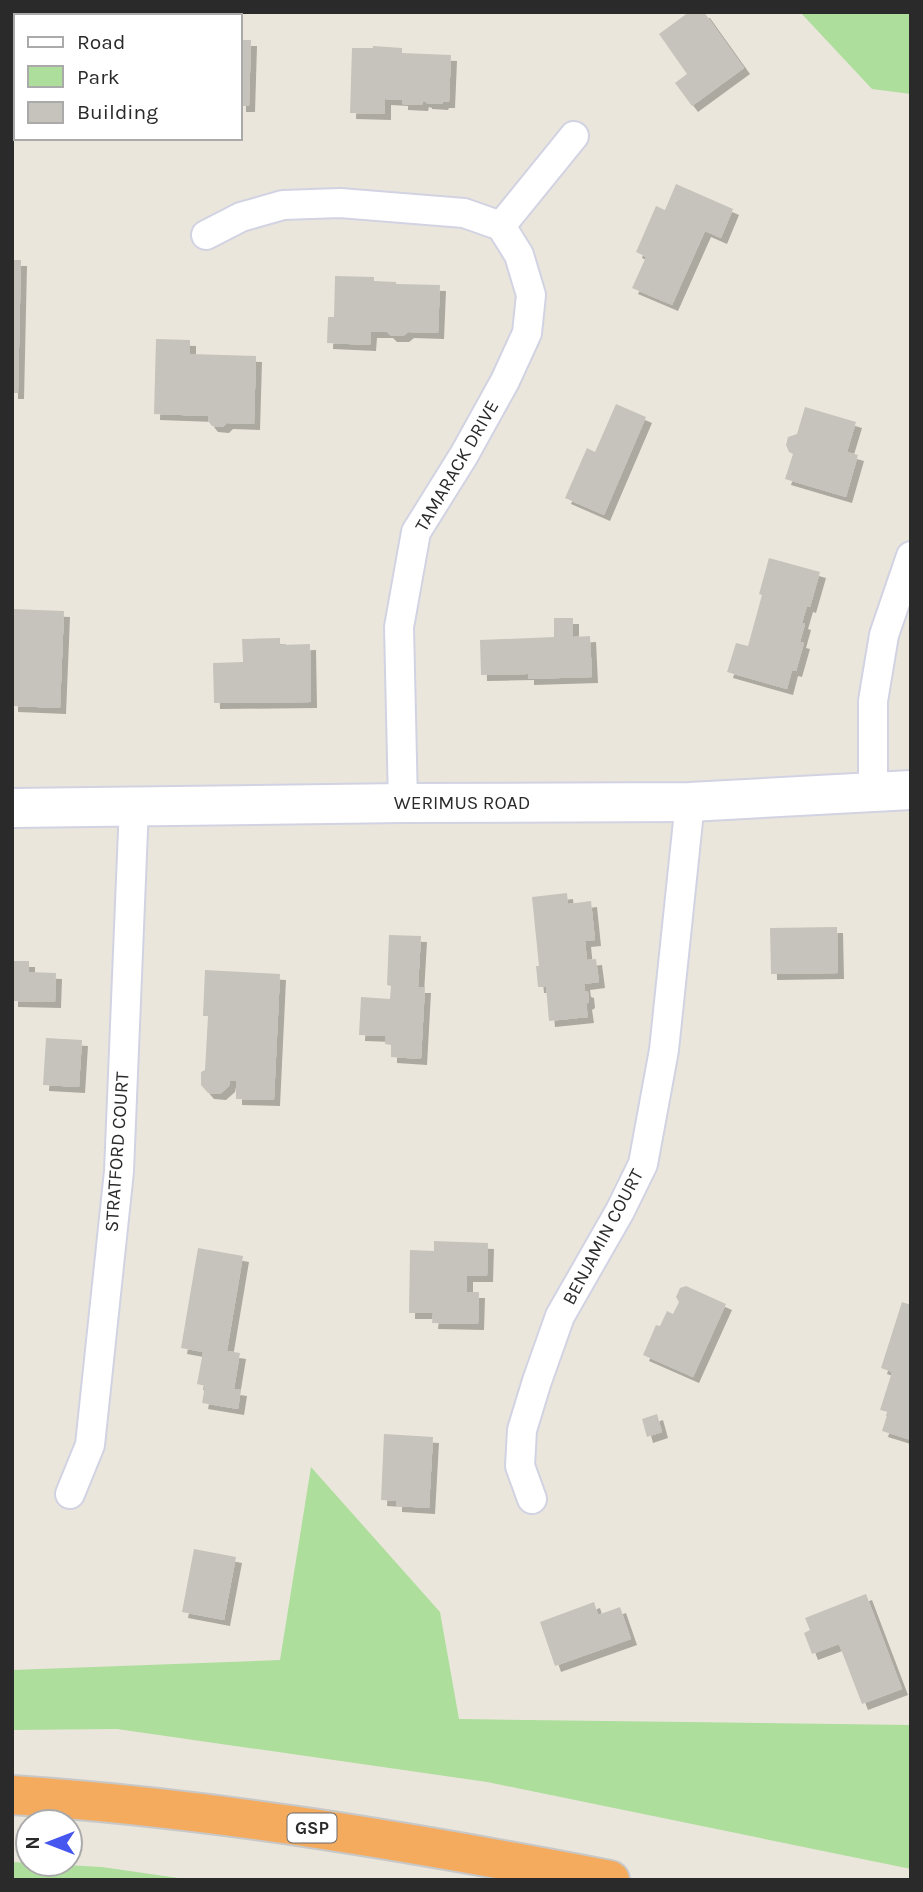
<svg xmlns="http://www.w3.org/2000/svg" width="923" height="1892" font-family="Karla,sans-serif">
<defs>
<filter id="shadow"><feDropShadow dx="6" dy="6" stdDeviation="0" flood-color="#0004"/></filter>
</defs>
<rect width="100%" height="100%" fill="#ebe6dc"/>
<!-- green -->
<path fill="#adde9c" d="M800,12H911V94L872,89Z
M311,1467L440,1612L459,1719L911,1725V1869L487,1782L117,1729L12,1730V1670L280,1660Z
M12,1862L102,1867L192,1880H12Z"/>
<!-- building -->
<path fill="#c6c3bc" filter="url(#shadow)" d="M689,12H704L744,68L692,106L675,83L687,74L659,34Z
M240,40H251L249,106H240Z
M373,46L402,48V53L451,55L449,102H443L442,104L426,103V102L423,101L422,105L402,104V100L385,99V114L350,113L352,48H373Z
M12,59L16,62V129L12,126Z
M676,184L733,209L721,238L705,231L672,305L632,288L646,257L636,252L656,206L665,210Z
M12,260H21L18,393H12Z
M335,276L374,277V281L396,282V284L440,285L438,333L408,332L403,336H391L387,332H371L370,345L327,343L328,317H334Z
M156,339L190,340V354L256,356L254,424L227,423L223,427L212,426L208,421V416L154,414Z
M616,404L646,417L604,515L565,498L587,448L595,452Z
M805,407L856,422L847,452L858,455L846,497L785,479L793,454L789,452L786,445L788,437L797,434Z
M769,558L820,572L810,607L807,606L802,623L805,624L800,642L804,643L796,671L792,670L787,689L727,672L736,643L748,646L762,595L759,594Z
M12,609L64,611L60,708L12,706Z
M554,618H573V637L590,636L592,677L528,679V674L481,675L480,640L554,637Z
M280,638V645L310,644L311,702L214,703L213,663L243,662L242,639Z
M567,893L568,904L591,901L595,940L585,941L587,960L596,959L599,982L584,984L585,991L588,992L589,1002L586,1004L588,1017L549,1021L546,987H538L536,966H539L532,897Z
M837,927L838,973L771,974L770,928Z
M389,935L421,936L418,987H425L421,1059L391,1057V1045L385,1044L386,1036L359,1035L361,997L390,999L391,986L387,985Z
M12,961H29V972L56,973L55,1002L12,1001Z
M205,970L280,974L274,1100L236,1099V1081H230L229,1086L220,1094L208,1093L201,1085V1072L205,1070L208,1016H203Z
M46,1038L82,1040L79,1087L43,1085Z
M434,1241L488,1243L487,1276H467V1292H479L478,1324L432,1323L433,1313H409L410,1250L434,1251Z
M198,1248L243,1256L227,1351L240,1353L234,1389L241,1390L238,1409L202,1403L205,1386L197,1384L203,1352L181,1348Z
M686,1286L726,1304L693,1377L643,1355L656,1325L660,1326L667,1311L673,1314L679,1302L676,1297L680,1288Z
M902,1302L911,1305V1440L882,1431L888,1412L880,1410L892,1372L881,1368Z
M657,1414L662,1432L647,1437L642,1419Z
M384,1434L433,1437L429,1508L396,1506V1501L381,1500Z
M194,1549L236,1557L224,1620L182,1612Z
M866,1594L902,1689L862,1704L839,1644L812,1654L804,1633L810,1630L805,1618Z
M594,1602L598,1615L620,1607L631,1639L555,1666L540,1622Z"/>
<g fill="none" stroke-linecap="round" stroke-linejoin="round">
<!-- minor casing -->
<g stroke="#d2d3e2" stroke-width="32">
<path id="minor" d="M501,226L574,136
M206,235L241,217L283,205L340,203L464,213L501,226L519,255L531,295L527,333L505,381L464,455L416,532L399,627L403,803
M873,791V701L884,635L911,556
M70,1494L90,1445L119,1171L134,806
M532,1499L520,1466L522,1430L537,1381L560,1316L620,1211L643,1164L664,1050L690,802"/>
</g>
<!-- secondary casing -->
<g stroke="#d2d3e2" stroke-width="42">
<path id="secondary" d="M12,808L403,803L690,802L911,790"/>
</g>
<!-- motorway casing -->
<g stroke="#c8c8c8" stroke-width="42">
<path id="motorway" d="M12,1795C213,1808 412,1842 610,1880"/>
</g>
<!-- minor -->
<use href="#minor" stroke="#fff" stroke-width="28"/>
<!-- secondary -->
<use href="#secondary" stroke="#fff" stroke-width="38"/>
<!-- motorway -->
<use href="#motorway" stroke="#f4ab5e" stroke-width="38"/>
</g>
<g text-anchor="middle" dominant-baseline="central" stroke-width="5" stroke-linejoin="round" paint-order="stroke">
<!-- shield labels -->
<rect fill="#fff" stroke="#6a6a6a" stroke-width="2" x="287.5" y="1813.5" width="49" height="29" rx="5"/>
<g font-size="18" font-weight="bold" fill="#2a2a2a">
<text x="312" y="1828">GSP</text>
</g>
<!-- street labels -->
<g font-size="19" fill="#2a2a2a" stroke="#fff">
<text transform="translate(457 466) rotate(-60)">TAMARACK DRIVE</text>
<text x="462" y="803">WERIMUS ROAD</text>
<text transform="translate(117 1152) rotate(-86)">STRATFORD COURT</text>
<text transform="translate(603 1237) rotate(-62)">BENJAMIN COURT</text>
</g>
</g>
<!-- border -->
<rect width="923" height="1892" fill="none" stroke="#2a2a2a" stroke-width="28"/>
<!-- legend -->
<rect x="14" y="14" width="228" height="126" fill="#ffffff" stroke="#aaaaaa" stroke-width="2"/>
<rect x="28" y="37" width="35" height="10" fill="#ffffff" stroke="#aaaaaa" stroke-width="2"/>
<text x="77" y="49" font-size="21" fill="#2a2a2a">Road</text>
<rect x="28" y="66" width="35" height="21" fill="#adde9c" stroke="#aaaaaa" stroke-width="2"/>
<text x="77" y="84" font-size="21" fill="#2a2a2a">Park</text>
<rect x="28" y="102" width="35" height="21" fill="#c6c3bc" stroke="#aaaaaa" stroke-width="2"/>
<text x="77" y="119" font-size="21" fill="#2a2a2a">Building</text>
<!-- north arrow -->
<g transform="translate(49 1843) rotate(270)"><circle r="33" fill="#ffffff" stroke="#aaaaaa" stroke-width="2"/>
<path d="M0-5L12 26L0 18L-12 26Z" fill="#4657ef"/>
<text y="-10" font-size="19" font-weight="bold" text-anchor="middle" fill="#2a2a2a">N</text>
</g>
</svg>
